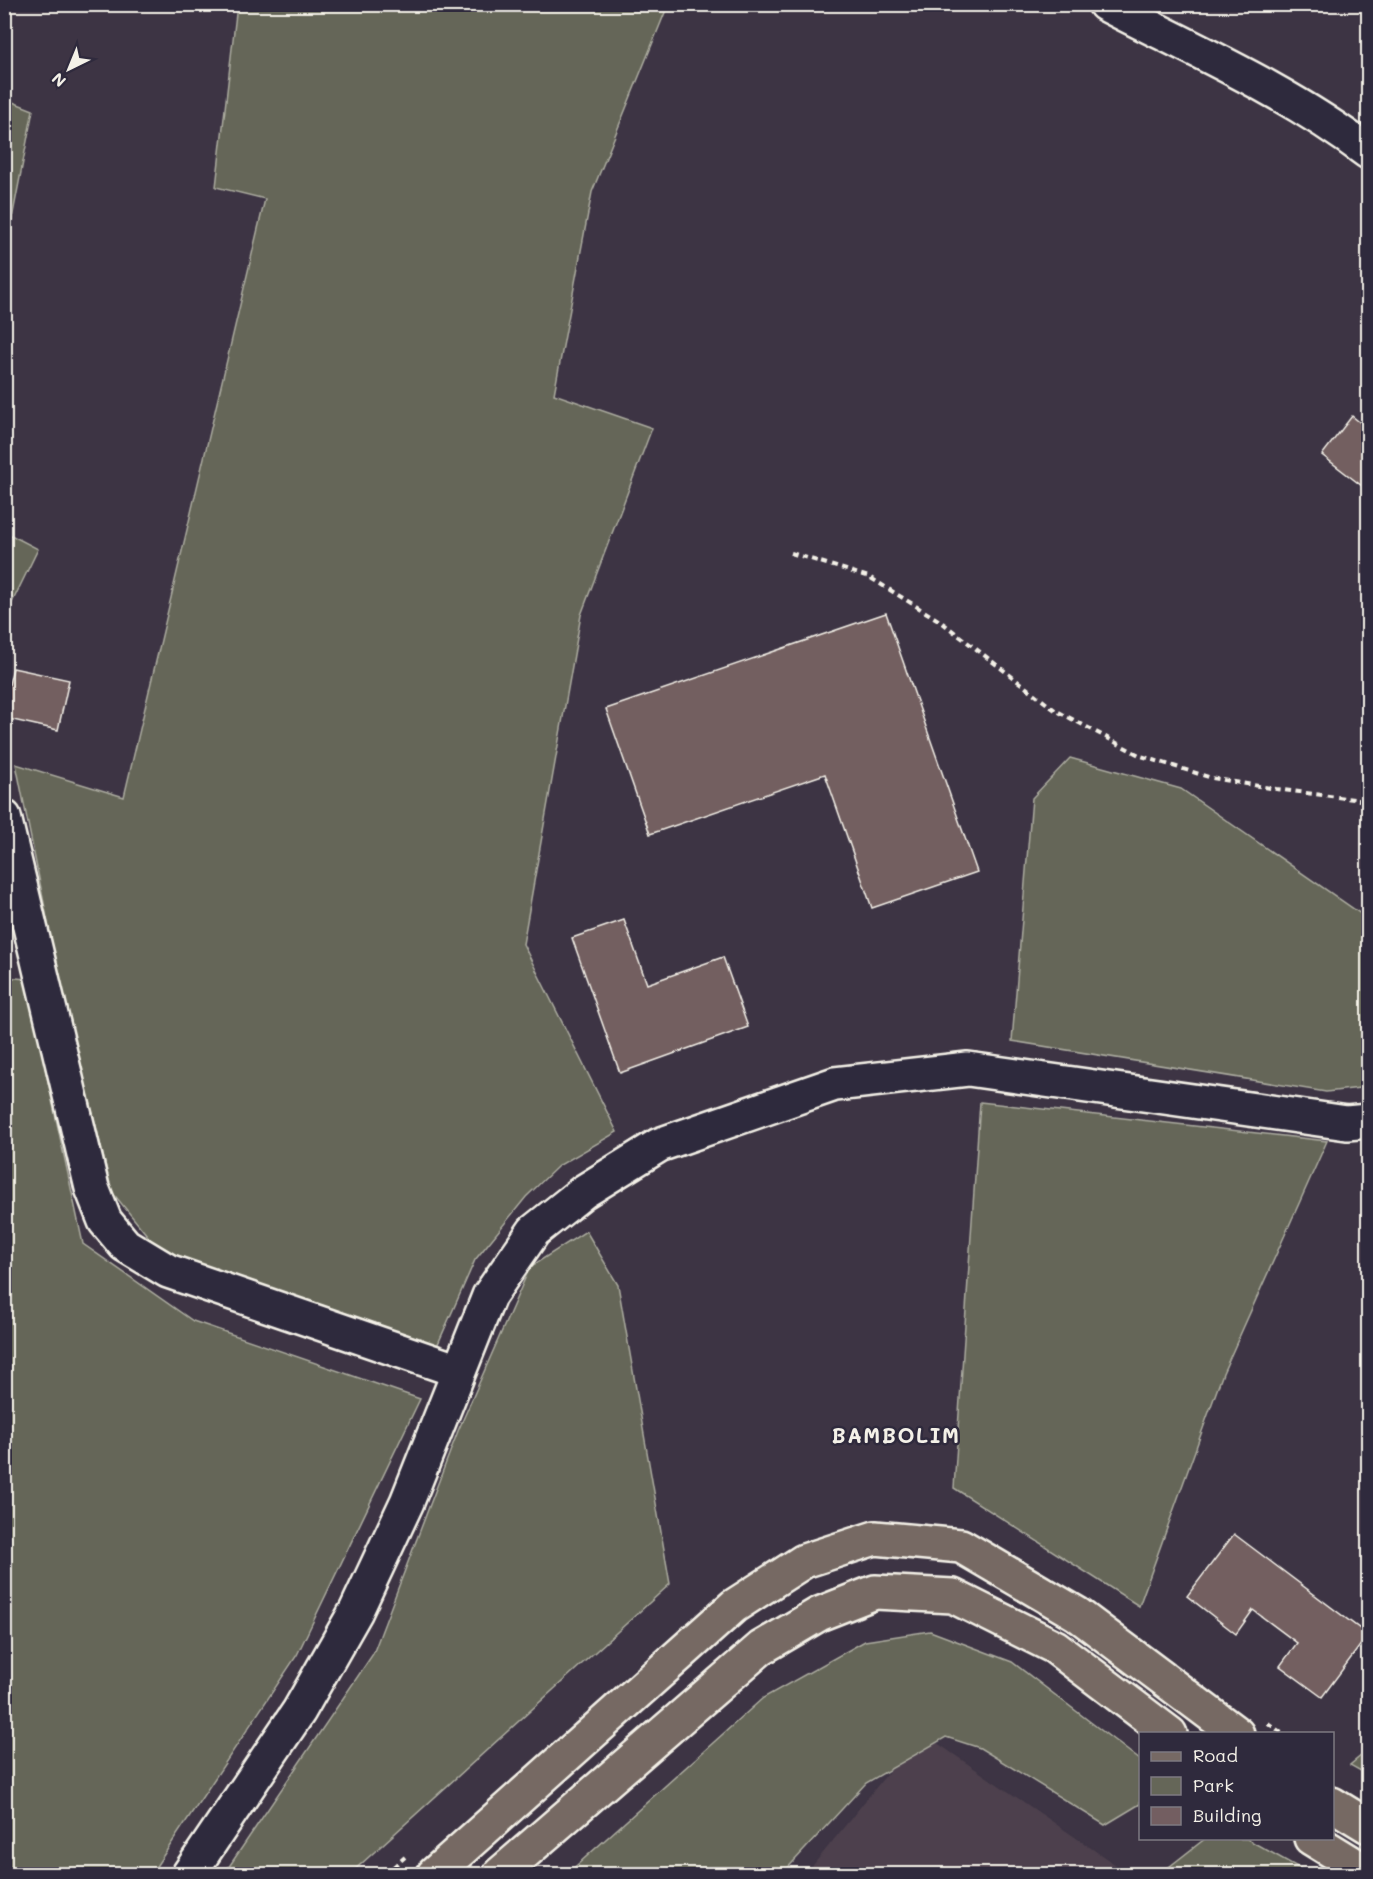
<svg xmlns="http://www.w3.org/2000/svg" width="1373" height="1879" font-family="Mali,sans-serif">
<rect width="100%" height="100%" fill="#3d3444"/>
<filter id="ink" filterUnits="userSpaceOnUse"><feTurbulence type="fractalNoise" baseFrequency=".0167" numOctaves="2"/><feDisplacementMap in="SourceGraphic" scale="12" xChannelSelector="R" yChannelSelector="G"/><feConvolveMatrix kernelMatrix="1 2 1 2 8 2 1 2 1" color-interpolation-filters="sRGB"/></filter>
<g filter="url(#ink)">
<!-- built -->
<path fill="#4d414d" d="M921,1732L1129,1874H806Z"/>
<!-- green -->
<path fill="#656658" stroke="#acaca0" stroke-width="1.5" d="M237,5H668L592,192L554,394L652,428L581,615L523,944L617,1132L558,1166L526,1197L475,1260L437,1346L160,1251L112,1192L56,963L16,764L124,797L265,199L216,187Z
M5,99L33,110L5,255L4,99Z
M5,532L38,549L5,617Z
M1070,758L1181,789L1368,919V1087L1326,1092L1012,1041L1032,798Z
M5,977L26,979L83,1244L193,1321L420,1399L297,1655L151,1874H5Z
M980,1102L1327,1141L1223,1373L1139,1606L954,1488Z
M586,1231L618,1285L670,1584L350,1874H224L373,1654L458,1431L530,1267Z
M930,1631L1012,1662L1140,1760V1804L1105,1825L980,1748L946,1737L866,1783L782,1874H567L763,1698L865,1641Z
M1368,1750V1775L1350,1765Z
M1206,1838L1247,1839L1310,1874H1160Z"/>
<!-- building -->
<path fill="#735e61" stroke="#f4f1e8" stroke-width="1.5" d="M1352,416L1368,429V477L1362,486L1322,455Z
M886,613L977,872L872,908L825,774L650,834L606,709Z
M13,668L69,680L58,730L4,718V705Z
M624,920L647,984L723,957L748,1027L620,1073L572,938Z
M1234,1534L1368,1635L1322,1697L1280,1666L1297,1643L1253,1610L1236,1634L1187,1596Z"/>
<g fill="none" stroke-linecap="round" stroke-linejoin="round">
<!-- minor casing -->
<g stroke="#f4f1e8" stroke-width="38">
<path id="minor" d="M1105,4C1194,50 1288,91 1368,152
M4,817L92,1188L105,1221L125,1245L168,1271L459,1371
M189,1874L299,1711L356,1611L407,1502L489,1296L534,1231L583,1192L659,1145L835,1084L968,1069L1347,1123L1368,1121"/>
</g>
<!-- major casing -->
<g stroke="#f4f1e8" stroke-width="38">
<path id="major" d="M1332,1804L1368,1826
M1311,1838L1368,1873
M434,1874L734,1606L804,1561L875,1538L961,1546L1077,1614L1237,1734
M500,1874L761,1648L819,1614L875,1592L953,1596L1055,1647L1170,1734"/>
</g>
<!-- path -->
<path stroke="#f4f1e8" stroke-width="4" stroke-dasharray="6 4.5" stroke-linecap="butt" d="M791,553L869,577L940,621L1055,710L1141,756L1212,778L1276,789L1368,801
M1268,1723L1283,1734
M385,1874L405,1857"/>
<!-- minor -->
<use href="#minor" stroke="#2f2a3d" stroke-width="33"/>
<!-- major -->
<use href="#major" stroke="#766964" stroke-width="33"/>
</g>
</g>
<g text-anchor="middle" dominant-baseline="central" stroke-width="5" stroke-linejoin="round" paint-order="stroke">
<!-- district labels -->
<g font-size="21" font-weight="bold" letter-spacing="1.5" fill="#f4f1e8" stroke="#2f2a3d">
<text x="896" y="1434">BAMBOLIM</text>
</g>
</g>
<!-- margin -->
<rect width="1373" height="1879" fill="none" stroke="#2f2a3d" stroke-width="24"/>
<rect x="12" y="12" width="1349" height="1855" fill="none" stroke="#f4f1e8" stroke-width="2" filter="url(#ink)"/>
<!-- legend -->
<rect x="1139" y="1732" width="195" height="108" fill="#2f2a3d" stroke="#7e7a81" stroke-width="1.5"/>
<rect x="1151" y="1752" width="30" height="9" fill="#766964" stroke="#7e7a81" stroke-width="1.5"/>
<text x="1193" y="1762" font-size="18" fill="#f4f1e8">Road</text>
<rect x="1151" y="1777" width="30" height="18" fill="#656658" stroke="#7e7a81" stroke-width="1.5"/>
<text x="1193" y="1792" font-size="18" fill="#f4f1e8">Park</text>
<rect x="1151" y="1807" width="30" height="18" fill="#735e61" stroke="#7e7a81" stroke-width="1.5"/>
<text x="1193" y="1822" font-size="18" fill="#f4f1e8">Building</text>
<!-- north arrow -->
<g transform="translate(69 69) rotate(223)" stroke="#2f2a3d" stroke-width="4.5" paint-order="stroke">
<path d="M0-4.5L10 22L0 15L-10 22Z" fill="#f4f1e8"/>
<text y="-9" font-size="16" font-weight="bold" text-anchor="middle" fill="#f4f1e8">N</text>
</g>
</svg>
